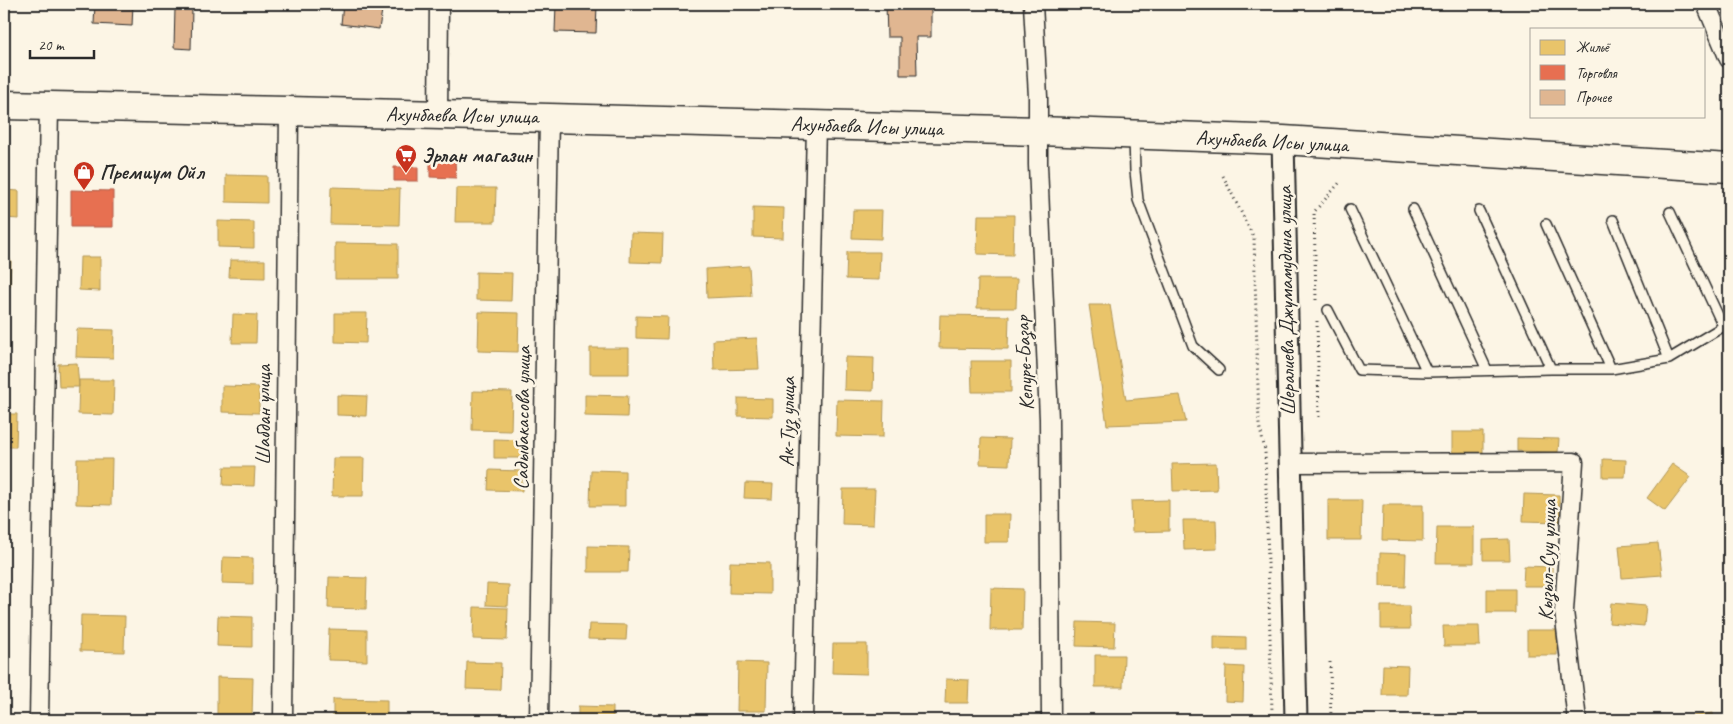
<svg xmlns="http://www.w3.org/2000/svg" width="1733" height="724" font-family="Caveat,sans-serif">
<rect width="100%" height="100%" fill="#fcf5e5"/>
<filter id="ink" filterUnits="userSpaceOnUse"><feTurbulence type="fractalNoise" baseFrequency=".02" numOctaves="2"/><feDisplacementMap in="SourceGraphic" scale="10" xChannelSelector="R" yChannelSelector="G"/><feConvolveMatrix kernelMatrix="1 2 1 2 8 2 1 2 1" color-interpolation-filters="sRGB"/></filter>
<g filter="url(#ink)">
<!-- homes -->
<path fill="#e9c46a" stroke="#b09657" d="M226,175L267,176V203L226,202Z
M331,187L400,189L399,225L330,224Z
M456,188H496L495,222H455Z
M4,190L19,191V219L4,218Z
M753,207L784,208L783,238L753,237Z
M853,210H882L881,239L852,238Z
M978,215H1014L1013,255L977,254Z
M218,221L254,222V248L218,247Z
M631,233L663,234L662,263L630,262Z
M335,243L398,244V279H335Z
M847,252H880L879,280L846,279Z
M80,257H100V291L79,290Z
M4,260H11L10,286H4Z
M230,260H265V278L229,277Z
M749,266L751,296L707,298L706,269Z
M476,272L512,273L511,301L476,300Z
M978,279H1017L1016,308H977Z
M1089,305H1110L1126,400L1180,395L1186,422L1107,425Z
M479,312L519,313L518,352L478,351Z
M335,313H367L366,343L335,342Z
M233,314L257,315L256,343H232Z
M940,315L1009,316L1008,349L939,348Z
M636,316L668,317L667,339L636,338Z
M77,329L114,330L113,358L76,357Z
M757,338L759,369L714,370L713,340Z
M590,348H629V374H590Z
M845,357L874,358L873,391L844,390Z
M971,361H1011V392H972Z
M77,363L79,387H59L58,364Z
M4,372H7L6,405H4Z
M79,380H114L113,415L78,414Z
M222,386L259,387V413L222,412Z
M473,391L512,392L511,431L472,430Z
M337,395L367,396L366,416L337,415Z
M585,395L628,396L627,417L585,416Z
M738,398L773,399V417L738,416Z
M837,400L884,401L883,437L836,436Z
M4,414H17L16,447H4Z
M1452,432H1483V452H1452Z
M981,438L1010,439L1009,465L980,464Z
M1517,438L1559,439L1558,452L1517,451Z
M494,439L526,440V458H494Z
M333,458H364L363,496H332Z
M77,459H112L111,505L76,504Z
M1603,459L1626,460L1625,477H1603Z
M1216,463L1217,490L1173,491L1172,464Z
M1672,464L1691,477L1665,511L1647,498Z
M224,467H255L254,486L223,485Z
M489,470L522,471V491L488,490Z
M591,470L625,471V506H590Z
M745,483L773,484L772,499L744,498Z
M843,489H875L873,525L842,524Z
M1524,494L1559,495L1560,522L1523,521Z
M1169,500V531L1132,532L1131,501Z
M1328,500H1362L1361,540H1328Z
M1383,505H1423V541L1382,540Z
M984,514H1010L1009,542H984Z
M1183,520H1216L1217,549L1184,550Z
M1437,527H1474V563H1436Z
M1509,539L1510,560H1483V540Z
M1658,543L1662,575L1622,578L1619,546Z
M588,546L629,547L628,572H588Z
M1380,553L1406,554L1405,587L1380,586Z
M223,557L253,558V584L222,583Z
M730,562L770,563V594L729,593Z
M1524,566L1552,567V586H1523Z
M329,577L367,578L366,609L328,608Z
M487,584L509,585L508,606L486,605Z
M991,588L1023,589L1022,630H990Z
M1487,589H1515V613H1487Z
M1611,603L1646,606L1644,626L1609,623Z
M1381,606H1409L1410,629H1381Z
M474,607L508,608L507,640L473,639Z
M81,615L125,616L124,652L80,651Z
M218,616L252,617V647L217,646Z
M1077,622L1115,623L1114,647L1076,646Z
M589,624L627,625L626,640L588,639Z
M1443,626H1479L1480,646H1444Z
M329,629L367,630V661L328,660Z
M1527,630H1557V655H1527Z
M1214,636L1246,637V650H1214Z
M833,644H867V674L832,673Z
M1095,655H1124L1123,687H1095Z
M467,662L501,663L500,690L466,689Z
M738,662L767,663L766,711H737Z
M1383,665L1408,666L1407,695H1382Z
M1226,666L1244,667L1243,702L1225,701Z
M217,677L253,678L252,717L217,716Z
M946,679L969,680L968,703H945Z
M333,699L387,700V720H333Z
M578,706L613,707V720H578Z
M1713,713L1714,720H1662Z
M1528,717H1558V720H1528Z"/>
<!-- shops -->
<path fill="#e76f51" stroke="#af5b46" d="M430,160H455L456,178L430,177Z
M394,167H418V181H394Z
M71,190L113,191V227H71Z"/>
<!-- building -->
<path fill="#e0b691" stroke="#2b2b2b" d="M95,4H133L132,26L94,24Z
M343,4H383L379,29L341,24Z
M556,4H597L596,33L555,32Z
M886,4H931V37H916L917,75H900V37H887Z
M175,8H192L191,49L174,48Z"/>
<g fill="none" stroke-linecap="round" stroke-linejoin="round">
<!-- service casing -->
<g stroke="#2b2b2b" stroke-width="12">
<path id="service" d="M1134,137L1135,171L1138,200L1193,346L1219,370
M1350,209L1427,372
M1413,209L1487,370
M1479,211L1551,369
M1670,212L1723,326
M1613,220L1669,359
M1546,224L1611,369
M1328,310L1359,370L1427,372L1551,369H1611L1669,359L1729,323"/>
</g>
<!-- minor casing -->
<g stroke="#2b2b2b" stroke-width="21">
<path id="minor" d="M1033,4L1038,97V165L1049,419L1051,720
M1706,4L1729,59
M438,115L439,4
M1289,463L1574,462L1564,611L1577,720
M39,720L49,106
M283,720L289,111
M539,720L549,117
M803,720L816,125"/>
</g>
<!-- tertiary casing -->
<g stroke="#2b2b2b" stroke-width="25">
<path id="tertiary" d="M1283,140L1296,720"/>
</g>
<!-- primary casing -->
<g stroke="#2b2b2b" stroke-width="31">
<path id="primary" d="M4,105L289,111L1039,131L1283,140L1729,168"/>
</g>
<!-- path -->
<path stroke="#2b2b2b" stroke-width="3" stroke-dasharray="1 4" stroke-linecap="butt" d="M1223,176L1254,238L1259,425L1265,450L1272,712
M1316,300L1314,212L1341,181
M1317,321L1319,418
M1330,662L1331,720"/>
<!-- service -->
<use href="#service" stroke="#fcf5e5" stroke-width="9"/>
<!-- minor -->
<use href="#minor" stroke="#fcf5e5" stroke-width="18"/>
<!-- tertiary -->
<use href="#tertiary" stroke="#fcf5e5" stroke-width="21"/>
<!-- primary -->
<use href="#primary" stroke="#fcf5e5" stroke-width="28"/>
</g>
</g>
<!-- icons -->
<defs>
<g id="supermarket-pin" transform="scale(1.125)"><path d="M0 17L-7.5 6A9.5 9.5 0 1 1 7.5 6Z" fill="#c8321e" stroke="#fcf5e5"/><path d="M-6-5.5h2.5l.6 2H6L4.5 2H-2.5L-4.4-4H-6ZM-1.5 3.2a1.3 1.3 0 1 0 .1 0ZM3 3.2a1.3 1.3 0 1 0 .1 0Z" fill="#fff"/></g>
<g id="shop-pin" transform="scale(1.125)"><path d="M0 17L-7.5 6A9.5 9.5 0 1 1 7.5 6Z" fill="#c8321e" stroke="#fcf5e5"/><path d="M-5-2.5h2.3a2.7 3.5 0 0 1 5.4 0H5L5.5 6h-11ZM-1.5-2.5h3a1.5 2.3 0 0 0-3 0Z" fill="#fff"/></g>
</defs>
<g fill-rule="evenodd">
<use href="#supermarket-pin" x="406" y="155"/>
<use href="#shop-pin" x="84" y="172"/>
</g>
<g text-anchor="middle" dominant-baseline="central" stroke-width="5" stroke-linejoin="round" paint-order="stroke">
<!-- street labels -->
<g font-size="21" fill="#2b2b2b" stroke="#fcf5e5">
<text transform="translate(462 115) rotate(1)">Ахунбаева Исы улица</text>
<text transform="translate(867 126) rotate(2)">Ахунбаева Исы улица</text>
<text transform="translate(1272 141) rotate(3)">Ахунбаева Исы улица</text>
<text transform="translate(1286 301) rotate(-91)">Шералиева Джумамудина улица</text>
<text transform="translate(1024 363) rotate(-93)">Кепуре-Базар</text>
<text transform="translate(263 415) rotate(-90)">Шабдан улица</text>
<text transform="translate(522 418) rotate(-89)">Садыбакасова улица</text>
<text transform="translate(787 422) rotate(-89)">Ак-Туз улица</text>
<text transform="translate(1547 560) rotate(-88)">Кызыл-Суу улица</text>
</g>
<!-- poi labels -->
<g font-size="21" font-weight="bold" fill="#2b2b2b" stroke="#fcf5e5" text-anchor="start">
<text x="422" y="155">Эрлан магазин</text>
<text x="100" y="172">Премиум Ойл</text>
</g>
</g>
<!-- margin -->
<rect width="1733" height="724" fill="none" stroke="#fcf5e5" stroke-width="20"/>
<rect x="10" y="10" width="1713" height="704" fill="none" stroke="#2b2b2b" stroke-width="2" filter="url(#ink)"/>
<!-- legend -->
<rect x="1530" y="28" width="175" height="90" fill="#fcf5e5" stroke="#a8a49b"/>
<rect x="1540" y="40" width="25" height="15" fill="#e9c46a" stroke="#a8a49b"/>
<text x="1576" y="52" font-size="15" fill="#2b2b2b">Жильё</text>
<rect x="1540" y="65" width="25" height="15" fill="#e76f51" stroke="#a8a49b"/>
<text x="1576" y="78" font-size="15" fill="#2b2b2b">Торговля</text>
<rect x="1540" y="90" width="25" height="15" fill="#e0b691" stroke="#a8a49b"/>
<text x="1576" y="102" font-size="15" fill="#2b2b2b">Прочее</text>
<!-- scale -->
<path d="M30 50v8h64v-8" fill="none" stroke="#2b2b2b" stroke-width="2.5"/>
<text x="38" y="50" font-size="15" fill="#2b2b2b" stroke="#fcf5e5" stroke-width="4" paint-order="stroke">20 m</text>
</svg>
